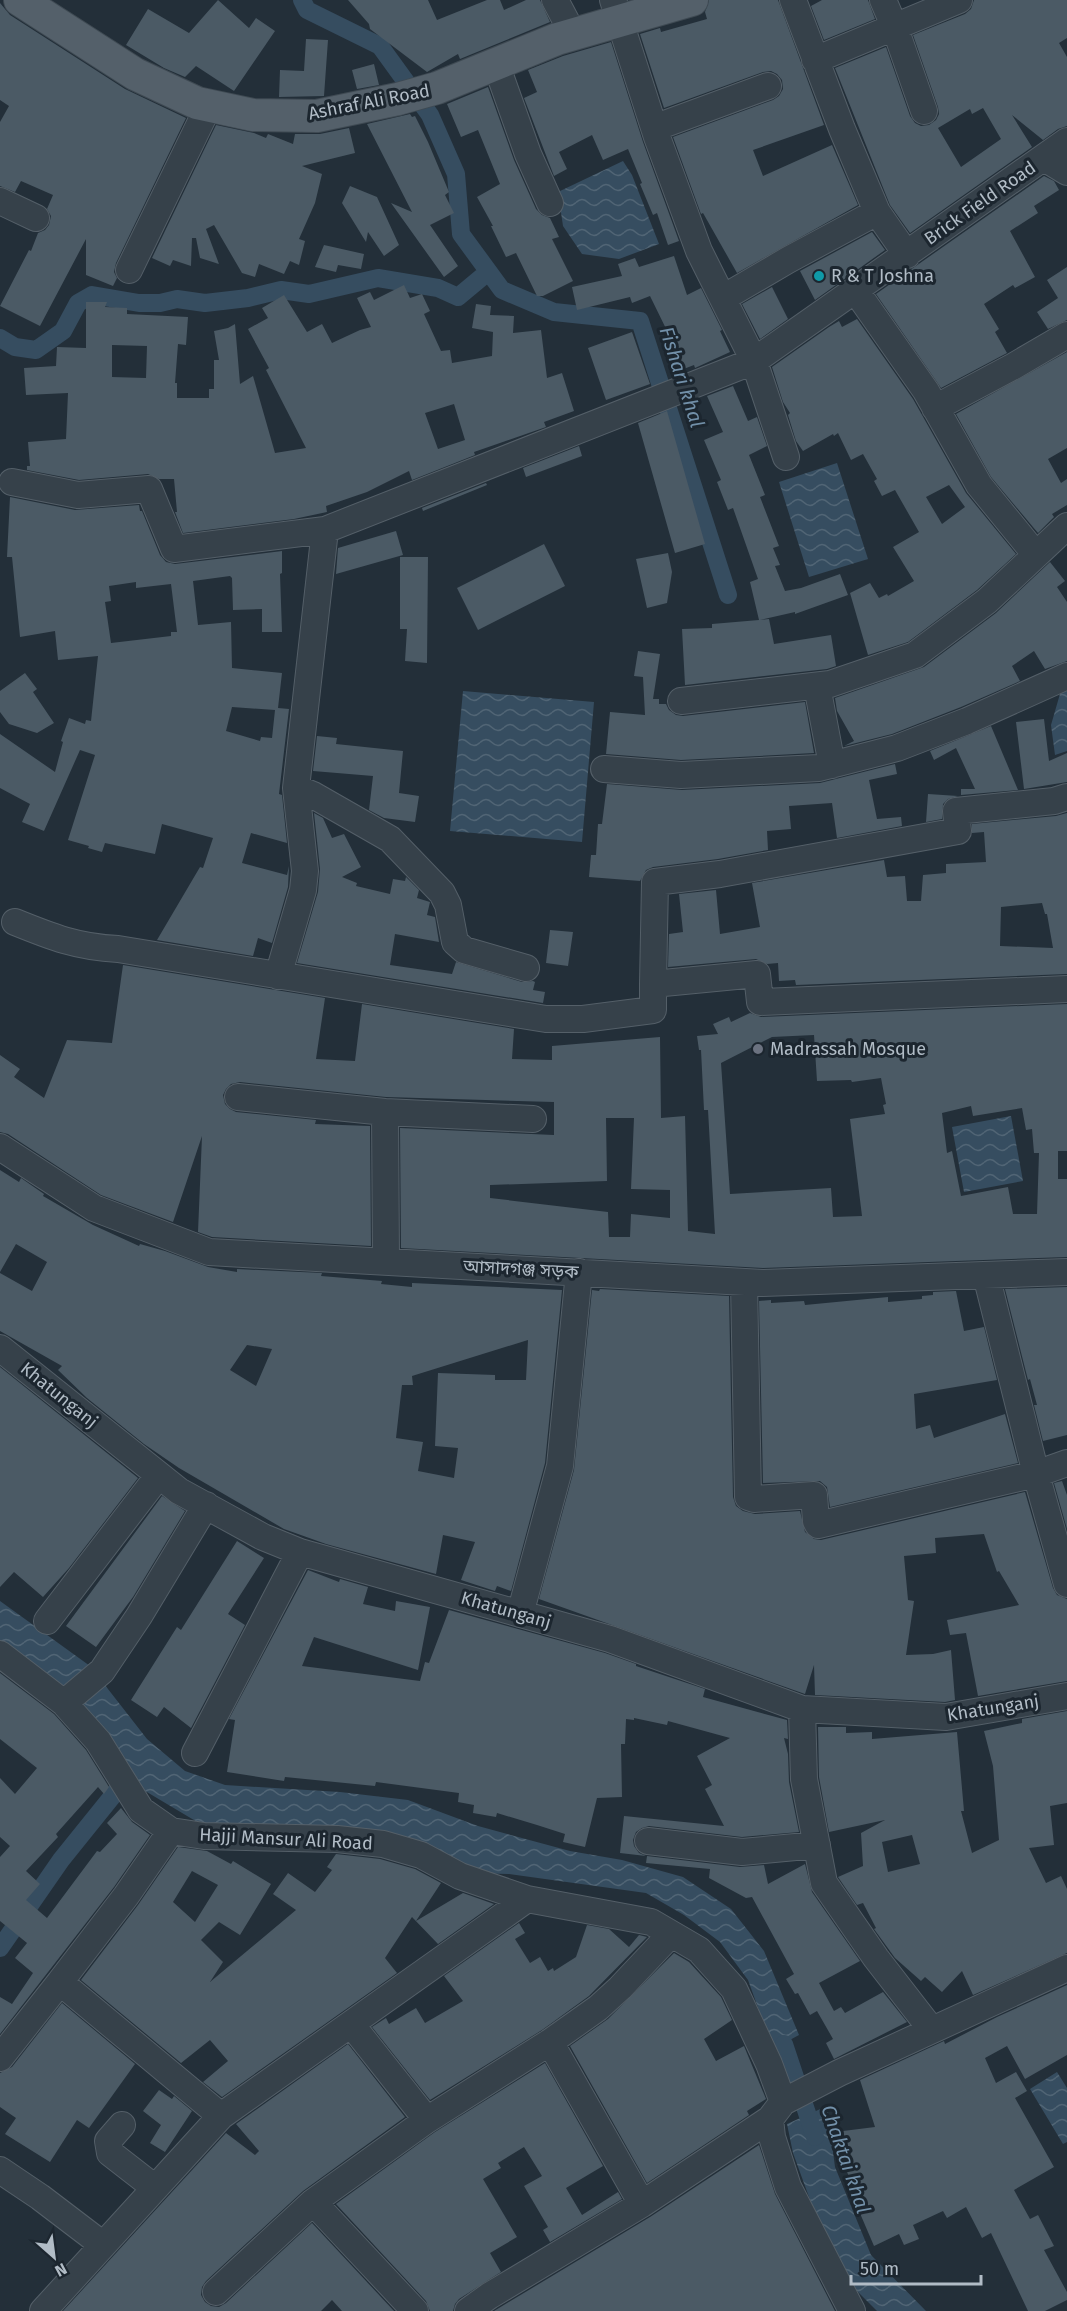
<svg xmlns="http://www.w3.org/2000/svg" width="1067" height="2311" font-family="'Fira Sans','Noto Sans Bengali',sans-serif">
<defs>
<pattern id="water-waves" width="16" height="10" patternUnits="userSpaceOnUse" patternTransform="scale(1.5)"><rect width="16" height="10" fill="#364d60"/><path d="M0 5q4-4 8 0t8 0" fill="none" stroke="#516575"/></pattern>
</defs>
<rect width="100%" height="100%" fill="#232f39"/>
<!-- water -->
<path fill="url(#water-waves)" d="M623,161L632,175L659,244L619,259L582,254L563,226L558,192Z
M837,463L868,559L809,577L779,482Z
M1067,684V751L1055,755L1051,725L1062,687Z
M463,691L594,702L582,842L450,831Z
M1011,1116L1023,1181L964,1192L952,1127Z
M0,1601L90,1666L147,1739L185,1771L225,1785L340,1792L408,1800L478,1826L570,1851L622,1860L683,1877L731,1909L764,1951L799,2035L773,2049L748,1980L720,1942L684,1915L646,1893L509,1874L470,1873L410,1844L209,1829L125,1779L0,1643Z
M1057,2072L1067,2088V2142L1063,2144L1030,2089Z
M827,2106L835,2167L871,2255L926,2311H877L853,2287L817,2219L793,2153L787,2124Z"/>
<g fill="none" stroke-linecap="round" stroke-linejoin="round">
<!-- canal -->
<path stroke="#364d60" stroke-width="18" d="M302,0L307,10L380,46L430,115L456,174L461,234L502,290L554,312L640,321L728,595
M0,338L15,347L36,350L63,331L78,303L92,295L139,303H160L177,299L205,303L248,298L281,290L309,294L378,278L438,288L458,297L488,272
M0,1948L61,1860L131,1773
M784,2044L815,2137"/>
</g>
<!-- building -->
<path fill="#4b5a65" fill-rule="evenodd" d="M218,0L249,28L256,18L275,31L234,91L196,66L185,77L164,68L126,45L148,9L189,33Z
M348,0H428L437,20L487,0H500L504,10L526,0H540L550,22L460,59L458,54L427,72L370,29L369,24Z
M709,0H778L824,125L753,150L763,176L832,145L858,205L737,273L703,213L701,214L673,137L773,100L779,96L783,89L782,80L777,74L771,71L763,72L664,108L640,34L660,28L661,32L707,19L705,12Z
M822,0H868L875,19L824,40L811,6Z
M974,0H1067V38L1059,43L1067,57V126L1058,129L1043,140L1012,115L1032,147L910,233L890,205L835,68L886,47L910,116L915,123L921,126L929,125L936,120L939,114L938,107L913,35L965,14L971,9ZM983,108L1001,139L961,167L938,128L970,109L972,114Z
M0,3L10,15L125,89L186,118L116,263L114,272L117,278L113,286L86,275V239L40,326L0,306L29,250L31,251L38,233L45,230L49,225L51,216L47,209L53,195L21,181L15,192L0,186V122L9,106L0,100Z
M306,39L328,40L324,96L279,97L280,70L304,71Z
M611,42L643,142L679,241L668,245L657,213L653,215L640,184L642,183L628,149L603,160L592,135L559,152L567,169L554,176L524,98L537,92L528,70L563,56Z
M374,64L379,85L357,89L352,70Z
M488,87L514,160L536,209L542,215L550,218L559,237L552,239L573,281L543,296H537L516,253L506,257L491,226H493L477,197L500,184L478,130L461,137L447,104Z
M410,114L412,117L415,116L428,142L449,192L445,195L454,213L430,225L458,266L444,277L391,203L412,212L367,124Z
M216,125L254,133L266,138L268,134L293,144L295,134H320L349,128L355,153L302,166L322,174L315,203L299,239L305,241L299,265L290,261L284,274L259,264L255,277L242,273L214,225L206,229L219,264L200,258L196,238H192L191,266L173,260L170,266L152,258Z
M1044,176L1054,181L1059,190L1034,206L1038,213L1010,231L1035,277L1015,288L1013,285L984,304L999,329L995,332L1007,353L941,388L876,294Z
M350,186L377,197L399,245L384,256L368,232L366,242L342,203Z
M872,232L885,250L815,300L800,271Z
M324,245L364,254L361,269L338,265L336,272L315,267Z
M674,256L687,295L701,288L722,330L720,331L730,352L695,368L694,365L676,372L666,346L673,343L650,296L632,303L630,297L577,310L572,287L622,276L618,264L635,258L639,267Z
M1067,267V320L1048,329L1037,312L1058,298L1047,280Z
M404,285L410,298L422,294L430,311L424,314L441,351L450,350L452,363L492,356L493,332L472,328L476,304L491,306L490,315L514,316L513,333L541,330L547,378L562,373L574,411L544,422L546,427L474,452L475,455L412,480L409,471L367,492L326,506L327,512L294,519L183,533L175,512H177L174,479H159L148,474L79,480L27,470V466H30L28,442L66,439L68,393L26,395L24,368L56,366L57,347L86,348V302H107L105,307L127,308V314L188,317L186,345L178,344L175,383H177V398H209V389H214V360H219L214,331L228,328L235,324L240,384L253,376L275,453L306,448L266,370L269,368L248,329L268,318L262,308L284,295L307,332L322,324L332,343L360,330L371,327L357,298L370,292L374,300ZM112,345L147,346L146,378L112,377ZM454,404L465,440L438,449L425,413Z
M772,287L788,319L760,339L742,304Z
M857,319L913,399L966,493L1016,554L977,590L908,642L868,655L850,593L870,583L879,598L887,594L888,596L914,581L893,547L919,532L895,490L882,496L874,481L877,479L863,454L851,460L838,433L834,436L833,434L803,451L796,441L788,415L790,413L783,402L772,367L829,327L839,321L842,327ZM949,485L965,507L942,524L926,497Z
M632,332L650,384L606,400L588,348Z
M1067,352V448L1048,459L1061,483L1067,479V505L1052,514L1054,517L1038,533L991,477L956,414Z
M733,386L748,421L757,417L767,446L749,455L765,495L760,497L779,546L773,548L780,565L775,566L785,591L801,588L840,574L848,595L795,614V612L760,620L769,619L774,644L831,635L836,666L827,669L685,685L682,629L712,628V624L759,620L750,582L758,579L733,508L728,510L717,482L721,480L704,440L723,432L707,396Z
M667,411L705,544L675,553L638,423Z
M579,446L582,456L526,477L523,468Z
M486,483L487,485L423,511L422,508Z
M10,497L75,510L139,505L140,511H142L160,555L166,562L175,564L282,551V573L280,574L282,632H262V609L233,610L232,578L230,576L193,581L198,625L231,622L232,668L282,673L278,708L289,709L279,794L282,795L287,843L251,833L242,863L287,875L289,866L288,887L272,943L258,938L253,956L157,940L200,867L203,868L213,838L162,824L155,854L105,843L102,852L88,848L89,846L68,840L95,755L80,750L44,831L22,822L30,804L0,788V734L55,772L63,742L61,741L69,718L85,724L86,720L91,721L98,656L58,660L55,631L20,637L12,557H7ZM136,582V588L171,584L177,632H171V636L111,643L105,602L111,601L109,586ZM232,707L275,710L272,738L261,737L260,741L226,731Z
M396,531L403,555L336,574L338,548Z
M544,544L565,586L478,630L457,588Z
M668,553L672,572L667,603L647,608L636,559Z
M400,557H428L427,663L405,661L407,629H400Z
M1050,562L1065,581L1057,587L1067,602V661L1045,669L1034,651L1012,666L1020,681L961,707L892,734L844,746L854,741L837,711L835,698L924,667L996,613Z
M638,651L660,654L653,699H659V704H666L669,710L676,715L683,716L805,702L814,753L681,760L606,754L610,712L645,715L643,677L634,676Z
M25,673L37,689L33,692L54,723L37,733L9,724L0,712V691Z
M1044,719L1049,761L1067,753V782L1024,789L1016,722Z
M991,726L1018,790L961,795V789H975L956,748L934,760L930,751Z
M317,736L337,738L336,744L403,751L399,793L419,796L415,822L384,818L369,810L373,776L313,771Z
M895,764L897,774L869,780L877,819L901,817L902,826L837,838L832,803L789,806L791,829L767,831L768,850L718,859L653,867L646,870L640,881L589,877L591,855H596L598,824H602L607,784L682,790L820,783Z
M928,794L958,796L948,799L943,804L942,819L926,822Z
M314,813L323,818L332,838L344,834L361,867L342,877L357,883L356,886L390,894L393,879L405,881L406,877L419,890L417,898L430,902L427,915L435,917L439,942L395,934L390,965L452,974L456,962L522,982L533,981L535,982L533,990L545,992L543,1003L297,963L318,892L320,869Z
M1067,813V974L796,985L795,980L779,981L778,963L767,964L756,959L668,967L669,934L683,932L679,894L716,890L720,934L760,927L752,883L884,860L887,877L905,876L907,901H921L923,875L946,873V864L986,862L984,832L972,833V824L1056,816ZM1042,903L1045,914H1047L1053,948L1000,946L1001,907Z
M550,930L573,932L568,966L546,963Z
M123,965L325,998L316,1059L355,1061L362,1004L514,1029L512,1059L552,1060V1046L660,1037L661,1118L685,1116L688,1231L715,1234L708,1110H704L701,1050H699L697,1036L718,1034L713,1024L729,1017L731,1022L750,1013L761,1017L1067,1004V1151H1058V1179H1067V1257L763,1268L401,1248L400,1128L554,1135V1102L386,1097L240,1082L231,1084L226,1089L223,1095L225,1104L230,1109L236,1112L316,1120L315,1124L370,1126L371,1246L212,1237L198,1232L202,1136L173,1222L101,1195L8,1134L0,1132V1055L20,1069L14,1077L44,1098L67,1040L112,1043ZM814,1035L817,1081L851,1080L852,1082L881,1078L886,1104L883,1105L885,1114L850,1119L862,1216L833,1217L831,1188L730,1194L721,1063L772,1037ZM971,1106L973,1116L1022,1108L1026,1130L1032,1129L1034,1153H1039L1037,1214H1013L1008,1187L961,1196L952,1151L947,1153L942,1113ZM606,1118H634L631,1189L670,1190V1218L631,1214L630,1237H609L608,1212L490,1198V1185L607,1181Z
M0,1170L19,1182L21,1178L44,1194L43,1196L93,1225L139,1246L140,1244L165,1251L208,1267L237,1272V1269L322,1273L321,1276L382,1281L381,1284L412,1287V1283L562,1290L545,1463L511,1591L497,1586L495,1591L461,1580L475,1542L443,1535L436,1574L326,1544L284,1529L179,1468L144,1444L87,1398L58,1370L62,1366L0,1331V1273L32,1291L47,1262L16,1244L0,1272ZM528,1340L526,1380H495V1375L438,1373L435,1446L458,1448L454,1478L418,1471L423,1442L396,1438L402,1385H413L412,1376ZM247,1345L272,1349L256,1386L230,1370Z
M1067,1287V1435L1043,1441L1034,1405H1037L1030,1379L1028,1380L1005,1289Z
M600,1289L729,1296L733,1497L736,1506L743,1511L755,1514L800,1511L805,1532L814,1539L821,1540L1025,1492L1053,1588L1057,1595L1067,1599V1681L978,1696L966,1633L950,1635L947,1620L1019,1605L999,1571L997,1572L984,1534L935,1538L936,1553L904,1556L908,1600L914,1601L906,1655L933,1654L951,1650L955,1700L945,1702L815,1695L814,1665L805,1694L539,1599L574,1470L592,1290L599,1291Z
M956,1291L964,1331L984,1327L997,1380L914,1394L916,1429L930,1425L934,1438L1005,1414L1018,1463L830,1507L827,1487L820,1481L763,1483L759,1301L771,1300V1303L804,1301L805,1305L888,1297V1302L922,1299V1296L933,1295V1292Z
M0,1367L138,1478L69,1568L43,1597L14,1572L0,1587Z
M1062,1481L1067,1495V1529L1054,1483Z
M162,1496L185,1511L133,1597L96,1647L66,1626Z
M237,1541L264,1558L228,1614L245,1625L191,1728L164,1707L157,1717L131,1700L177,1627L181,1630Z
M308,1570L339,1582L340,1579L368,1587L363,1604L395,1611L396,1601L430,1607L418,1670L314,1637L302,1666L420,1681L425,1662L429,1663L449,1610L605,1653L636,1664V1666L705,1689L703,1697L787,1720L788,1739L784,1738L788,1754L789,1782L799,1832L742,1837L649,1826L642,1828L636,1832L633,1840L634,1846L639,1853L646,1856L620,1853L624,1816L724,1826L705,1789L712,1785L697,1756L730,1738L668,1721L667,1725L634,1718V1720L626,1719L625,1744H621L622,1797L597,1798L585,1847L563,1842L565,1834L537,1825L497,1813L496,1817L473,1813L474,1805L458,1802L459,1793L376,1782L375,1786L285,1777L284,1781L227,1772L235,1720L229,1719Z
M0,1673L54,1714L86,1750L109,1787L104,1794L98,1787L56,1834L58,1837L26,1871L40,1884L26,1900L47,1918L97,1851L100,1852L117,1834L107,1823L121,1808L132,1822L150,1835L114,1887L0,2034V1997L12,2004L33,1973L15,1958L27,1943L0,1921V1857L10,1846L0,1837V1778L15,1794L37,1768L0,1739Z
M1067,1711V1803L1050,1806L1054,1845L1029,1848L1046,1883L1061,1876L1067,1889V1953L973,1995L962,1971L942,1992L925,1977L921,1981L895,1958L874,1929L876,1928L863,1903L857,1905L838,1877L863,1866L861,1833L885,1820L829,1832L819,1777L818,1727H846V1733L872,1732V1739L957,1732L964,1811H961L972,1853L999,1840L993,1766L984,1731L1022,1723V1719ZM912,1835L920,1864L888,1872L882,1842Z
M178,1847L207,1851L231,1864L233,1861L271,1884L240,1935L219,1922L201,1940L223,1962L210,1982L296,1910L273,1894L288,1873L315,1892L332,1870L327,1867L336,1854L380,1859L415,1869L441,1883L416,1921L463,1893L494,1904L438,1944L412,1917L385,1958L397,1973L222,2097L203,2082L228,2061L210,2040L181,2063L81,1980L138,1905ZM192,1871L218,1885L195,1922L173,1902Z
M647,1856L740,1867L764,1865L768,1884L805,1864L812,1892L860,1961L819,1983L834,2011L841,2007L845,2013L883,1992L907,2022L834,2059L826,2043L833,2039L817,2011L810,2015L798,1993L795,1994L786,1979L794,1974L752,1897L746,1898L709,1878L710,1869L646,1863Z
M519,1923L525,1933L515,1939L530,1963L540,1957L548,1971L553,1968L554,1971L576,1957L587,1925L609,1929L629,1947L639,1935L647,1937L589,1996L542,2030L430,2100L372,2027L386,2018L389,2024L416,2008L425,2023L463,2001L444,1976Z
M674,1953L689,1962L721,1997L732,2020L704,2039L716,2061L744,2046L766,2099L747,2111L749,2115L647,2183L570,2046L608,2019Z
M1067,1985V2055L1025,2079L1007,2046L985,2058L996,2083L1016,2072L1027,2091L1015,2098L1054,2167L1014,2190L1030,2219L1038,2215L1054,2246L1044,2250L1067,2292V2300L1045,2311H1028L991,2233L982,2238L966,2207L947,2218L943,2211L913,2225L919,2239L904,2245L899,2234L874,2246L847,2183L851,2181L843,2163L846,2161L843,2131L875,2127L860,2080L944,2041L945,2044L997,2017Z
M62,2003L135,2064L89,2128L77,2120L50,2162L5,2134L16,2118L0,2107V2073L12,2067Z
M348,2044L405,2117L303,2191L206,2281L202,2287L201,2295L205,2302L211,2306L219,2307L226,2303L312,2223L394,2311H342L332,2300L321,2311H63L226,2133L255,2155L259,2151L236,2124Z
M545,2063L603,2166L566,2188L582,2215L618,2192L622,2199L550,2242L543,2230L548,2227L524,2186L542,2176L524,2147L498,2163L501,2168L483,2179L517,2237L490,2253L501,2272L459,2299L455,2304L453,2311H430L426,2301L336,2204L435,2132Z
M159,2090L172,2099L174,2096L192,2111L165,2152L150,2143L161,2125L143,2111Z
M759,2145L775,2194L835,2311H494L650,2217Z"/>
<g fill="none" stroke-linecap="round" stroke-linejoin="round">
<!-- minor casing -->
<g stroke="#545f68" stroke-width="28">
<path id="minor" d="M555,0L573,34
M613,0L657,137L699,251L754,361L786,457
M793,0L842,129L877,212L907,255
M883,0L895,28L924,111
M815,60L959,0
M496,64L528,154L550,203
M654,128L768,86
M1044,158L1067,172
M0,201L36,218
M129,270L209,105
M856,291L926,391L979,485L1036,555
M723,298L788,260L877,212
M935,408L1014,366L1067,335
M12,482L78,495L149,489L174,549L325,530L754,361L1067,141
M817,686L832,765
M681,701L830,684L915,655L987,601L1067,526
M604,769L681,775L819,768L897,748L967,721L1067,676
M296,788L313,795L390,839L442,893L448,905L455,942L464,950L526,968
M15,922C52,937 77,947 118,949L546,1019H583L653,1010V984L757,974L760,1002L1067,989
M278,976L303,890L305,871L296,788L325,530
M653,984L655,882L720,874L958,831L956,811L1054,801L1067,797
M238,1097L385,1112L533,1119
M385,1112L386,1261
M0,1147L94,1208L209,1252L763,1283L1067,1272
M986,1275L1036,1474L1067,1584
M744,1282L748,1497L754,1499L814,1495L816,1521L818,1525L1036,1474L1067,1463
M0,1348L179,1491L263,1537L300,1552L610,1639L802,1709L946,1717L1067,1696
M520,1614L560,1466L579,1272
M47,1621L159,1475
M0,1654L64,1703L98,1741L141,1810L171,1831L204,1836L337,1839L383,1844L421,1855L460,1876L527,1899L651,1922L699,1950L734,1989L769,2064L783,2102
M64,1703L102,1671L139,1616L206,1505
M802,1709L804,1779L824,1883L876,1958L931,2029
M195,1753L300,1552
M648,1841L742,1852L817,1845
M60,1982L126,1896L171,1831
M351,2024L427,2120
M550,2042L598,2008L620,1988L671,1934
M0,2058L60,1982L221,2116
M770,2119L772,2137L788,2187L852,2311
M122,2125L108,2141L110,2153L155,2188
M0,2170L40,2197L103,2245
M313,2202L415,2311
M216,2292L313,2202L427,2120L550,2042L642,2204
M43,2311L221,2116L527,1899
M468,2311L489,2296L642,2204L770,2119L783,2102L839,2073L1067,1968"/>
</g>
<!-- major casing -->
<g stroke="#3f4a53" stroke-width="34">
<path id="major" d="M20,0L135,74L197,103L253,115L317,116L398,99L437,88L557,39L692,0"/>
</g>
<!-- minor -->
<use href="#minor" stroke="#36414a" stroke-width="26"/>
<!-- major -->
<use href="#major" stroke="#54606a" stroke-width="32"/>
</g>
<!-- markers -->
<circle fill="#0f9aa8" stroke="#1c262f" stroke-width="2" cx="819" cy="276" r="6"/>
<circle fill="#6b7280" stroke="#1c262f" stroke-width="2" cx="758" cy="1049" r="6"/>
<g text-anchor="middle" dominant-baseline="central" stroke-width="6" stroke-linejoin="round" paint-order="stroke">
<!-- street labels -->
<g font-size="18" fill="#b1bcc6" stroke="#1c262f">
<text transform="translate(369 102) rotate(-11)">Ashraf Ali Road</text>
<text transform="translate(980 203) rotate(-35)">Brick Field Road</text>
<text transform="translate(521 1269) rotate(3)">আসাদগঞ্জ সড়ক</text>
<text transform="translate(59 1395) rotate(39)">Khatunganj</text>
<text transform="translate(506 1610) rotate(16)">Khatunganj</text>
<text transform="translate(993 1708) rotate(-9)">Khatunganj</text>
<text transform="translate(286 1839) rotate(3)">Hajji Mansur Ali Road</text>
</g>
<!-- poi labels -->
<g font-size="18" fill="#b1bcc6" stroke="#1c262f" text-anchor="start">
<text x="831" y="276">R &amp; T Joshna</text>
<text x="770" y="1049">Madrassah Mosque</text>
</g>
<!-- water labels -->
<g font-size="20" font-style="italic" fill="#7290a9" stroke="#1c262f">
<text transform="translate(682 377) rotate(72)">Fishari khal</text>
<text transform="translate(846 2159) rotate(71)">Chaktai khal</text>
</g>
</g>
<!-- north arrow -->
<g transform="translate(54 2257) rotate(152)" stroke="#1c262f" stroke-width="4.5" paint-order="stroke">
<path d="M0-4.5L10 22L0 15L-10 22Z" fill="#b1bcc6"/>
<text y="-9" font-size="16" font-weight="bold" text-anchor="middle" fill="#b1bcc6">N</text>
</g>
<!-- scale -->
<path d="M851 2275v9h130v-9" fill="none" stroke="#b1bcc6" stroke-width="3"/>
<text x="860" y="2275" font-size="18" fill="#b1bcc6" stroke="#1c262f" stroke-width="4.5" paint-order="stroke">50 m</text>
</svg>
